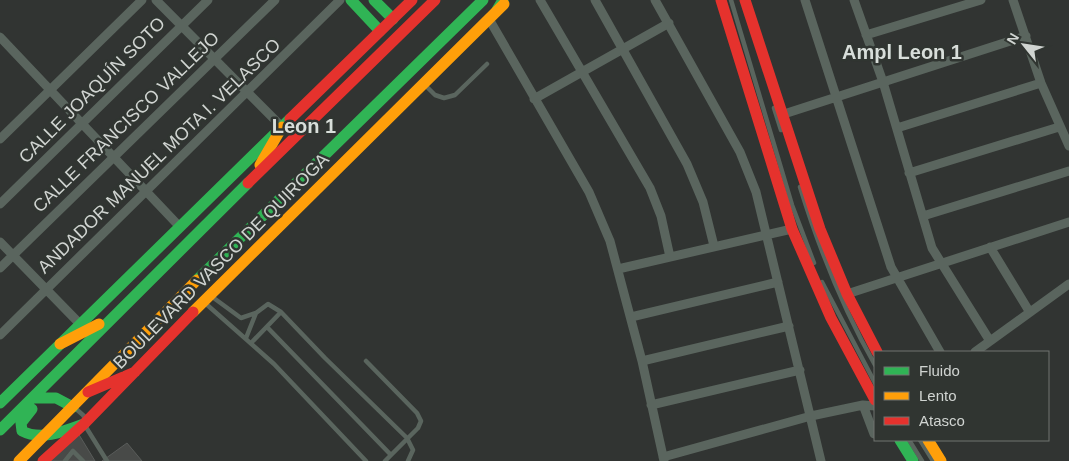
<svg xmlns="http://www.w3.org/2000/svg" width="1069" height="461" font-family="Arial,sans-serif">
<rect width="100%" height="100%" fill="#313432"/>
<!-- building -->
<path fill="#484a48" stroke="#595c5a" d="M78,433L95,461H49Z
M127,443L142,461H102Z"/>
<g fill="none" stroke-linecap="round" stroke-linejoin="round">
<!-- lane -->
<path stroke="#5a655e" stroke-width="4.5" d="M731,0L792,205L814,263
M425,85L435,95L444,98L455,95L487,64
M774,108L781,130
M800,187C819,248 843,309 875,365
M822,282L875,383
M211,296L241,318L256,313L268,304L281,312L325,358L407,438L413,450L408,461
M205,303L274,364L366,461
M267,327L391,455
M246,338L256,313
M251,343L281,312
M366,361L417,413L421,421L418,428L385,461
M75,408L84,416V424L107,461
M909,440L922,461
M920,440L933,461
M65,461L73,451L83,461"/>
<!-- street -->
<path stroke="#5a655e" stroke-width="9" d="M156,0L282,127
M540,0L650,188L661,216L670,257
M595,0L687,164L703,202L714,246
M655,0L740,152L756,192L821,461
M805,0L891,267L940,352
M854,0L883,82L932,248L990,341
M1013,0L1041,83L1069,146
M489,19L589,192L610,241L642,361L664,461
M866,35L981,0
M0,37L179,226
M534,99L669,23
M784,114L1026,36
M897,128L1041,83
M0,139L142,0
M909,173L1059,127
M0,204L208,0
M923,216L1069,171
M0,242L80,324
M990,247L1029,311
M0,268L275,0
M618,269L792,229
M847,294L1069,222
M631,317L778,282
M0,335L340,0
M975,352L1069,284
M642,361L789,326
M651,405L800,370
M863,405L874,434
M663,457L811,416L863,405L875,406"/>
<!-- fast -->
<path stroke="#30b455" stroke-width="11" d="M351,0L380,31
M374,0L393,19
M497,10L503,0
M197,280L483,0
M33,398H56L73,407
M0,403L290,119
M32,409L21,423L22,431C41,441 65,431 84,424
M0,430L248,183
M900,440L913,461"/>
<!-- slow -->
<path stroke="#ff9f0a" stroke-width="11" d="M260,165L282,127
M193,312L504,4
M60,344L99,324
M928,440L941,461
M19,461L197,280"/>
<!-- jam -->
<path stroke="#e5322d" stroke-width="11" d="M721,0L792,229L831,318L875,400
M745,0L820,229L847,294L877,352
M290,119L412,0
M248,183L435,0
M88,392L135,372
M43,461L84,424L193,312"/>
</g>
<g text-anchor="middle" dominant-baseline="central" stroke-width="5" stroke-linejoin="round" paint-order="stroke">
<!-- street labels -->
<g font-size="18" fill="#d0d4d1" stroke="#303531">
<text transform="translate(92 90) rotate(-45)">CALLE JOAQUÍN SOTO</text>
<text transform="translate(126 122) rotate(-44)">CALLE FRANCISCO VALLEJO</text>
<text transform="translate(159 156) rotate(-44)">ANDADOR MANUEL MOTA I. VELASCO</text>
<text transform="translate(221 261) rotate(-45)">BOULEVARD VASCO DE QUIROGA</text>
</g>
<!-- quarter labels -->
<g font-size="20" font-weight="bold" fill="#d8deda" stroke="#303531">
<text x="902" y="52">Ampl Leon 1</text>
<text x="304" y="126">Leon 1</text>
</g>
</g>
<!-- legend -->
<rect x="874" y="351" width="175" height="90" fill="#303531" stroke="#707571"/>
<rect x="884" y="367" width="25" height="8" fill="#30b455" stroke="#707571"/>
<text x="919" y="376" font-size="15" fill="#d0d4d1">Fluido</text>
<rect x="884" y="392" width="25" height="8" fill="#ff9f0a" stroke="#707571"/>
<text x="919" y="401" font-size="15" fill="#d0d4d1">Lento</text>
<rect x="884" y="417" width="25" height="8" fill="#e5322d" stroke="#707571"/>
<text x="919" y="426" font-size="15" fill="#d0d4d1">Atasco</text>
<!-- north arrow -->
<g transform="translate(1024 45) rotate(300)" stroke="#303531" stroke-width="4" paint-order="stroke">
<path d="M0-4L9 19L0 12L-9 19Z" fill="#d0d4d1"/>
<text y="-8" font-size="14" font-weight="bold" text-anchor="middle" fill="#d0d4d1">N</text>
</g>
</svg>
